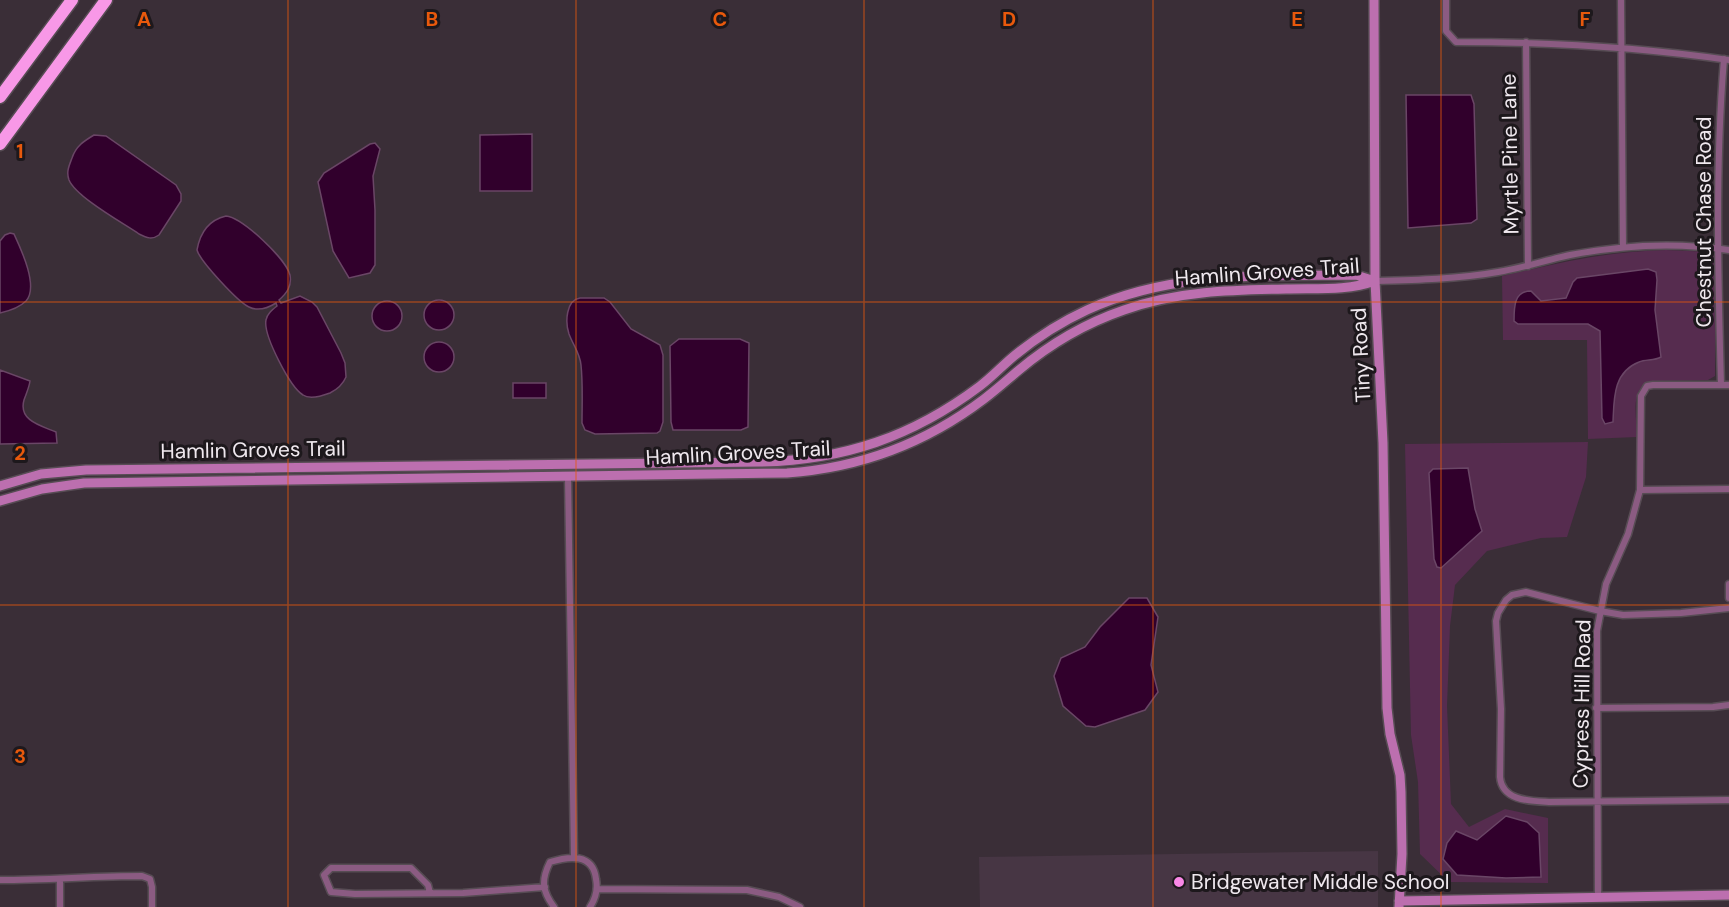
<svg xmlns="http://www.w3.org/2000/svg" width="1729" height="907" font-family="'DM Sans',sans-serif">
<rect width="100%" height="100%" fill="#3a2e37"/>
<!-- built -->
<path fill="#473644" d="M1378,851V907H980L979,857Z"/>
<!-- green -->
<path fill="#562c4f" d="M1666,250L1711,252L1715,258V376L1708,380L1651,381C1629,388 1637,418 1637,437L1588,439L1587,340H1503L1502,276C1558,263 1608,251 1666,250Z
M1588,442L1586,477L1567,537L1541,538L1487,551L1455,585L1450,626L1447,706L1451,804L1469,827L1505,809L1548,818V883L1449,882L1420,854L1418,782L1411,735L1405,444Z"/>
<!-- water -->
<path fill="#31002c" stroke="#6a4666" stroke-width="1.5" d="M1406,95H1471L1474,104L1477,219L1471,223L1408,228Z
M532,134V191H480V135Z
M94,135L106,136L176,185L181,194V201L159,235C152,240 147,238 139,234C123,223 76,197 69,180C66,172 69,166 72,158C76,146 84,141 94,135Z
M375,143L380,149L373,176L375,210V265L370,273L349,278L333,251L318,182L324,173L370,144Z
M226,216C243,218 286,259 290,275C292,286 287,293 279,300L281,303L300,296L312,302L317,307L341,353L345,363L346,377C343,384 338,389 330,393C322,396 310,400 303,395C290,387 263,335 266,320C267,314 272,310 277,306L276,303C268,308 259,312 249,307C238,302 200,261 197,250C200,233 209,220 226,216Z
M10,233L14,234C21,249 39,287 26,301C19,308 9,311 0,313V241L5,235Z
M1648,269L1656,272L1657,280L1655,310L1661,357C1654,361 1646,359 1639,362C1613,372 1614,399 1613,422L1605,424L1602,418L1600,331L1588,324H1518L1514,321C1514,307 1514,291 1531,291L1541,301L1566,298L1573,282L1577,278Z
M580,298H604L610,302L631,329L660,345L663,355V422L660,431L657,433L595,434L585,430L582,423C582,404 583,384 581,365C580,353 573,345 569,334C565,322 566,300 580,298Z
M424 315a15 15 0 1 1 30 0a15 15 0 1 1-30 0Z
M372 316a15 15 0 1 1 30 0a15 15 0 1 1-30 0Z
M679,339H740L749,343L748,427L741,430H673L671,422L670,346Z
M424 357a15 15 0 1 1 30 0a15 15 0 1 1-30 0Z
M0,370L30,381C29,388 26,394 24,400C18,421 42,426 56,432L57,443L0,444Z
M513,383H546V398H513Z
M1468,468L1475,509L1482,531L1441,568L1437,567L1434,559L1429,473L1433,469Z
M1129,598H1147L1158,617L1151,665L1158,692L1145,710L1095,727L1086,726L1063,706L1054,676L1061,658L1085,647L1100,627Z
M1506,816L1527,822L1539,833L1541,877L1506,878L1457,875L1443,859L1447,843L1456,831L1477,840Z"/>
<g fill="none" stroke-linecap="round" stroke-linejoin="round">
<!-- street casing -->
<g stroke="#574c54" stroke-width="9">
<path id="street" d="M1446,0V31L1456,42C1548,42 1638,47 1729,60
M1621,0L1623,247
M1526,42L1528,266
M1375,281C1417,280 1458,279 1498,272C1523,268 1546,260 1570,255C1622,245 1676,242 1729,250
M1721,385C1718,277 1715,167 1724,59
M568,477L574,857
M1640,490L1729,489
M1729,584V598
M1729,608L1681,613L1623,615L1600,611L1526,592L1512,595L1506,600L1498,613L1496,621L1501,709L1500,777C1502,801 1530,801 1549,802L1729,800
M1596,708L1713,707L1729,705
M0,880C48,880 95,876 142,876L150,879L152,887V907
M60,880V907
M598,889L747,890L779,897L800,907
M430,893L428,885L411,868H331L324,875L331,892L355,894L463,893L545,887
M1598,898L1597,631L1606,584L1628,534L1640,490L1641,396L1647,386L1653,385H1729
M554,907C542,891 541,880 550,862C569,856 593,853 596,879C598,889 596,898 590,907"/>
</g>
<!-- secondary casing -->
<g stroke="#574c54" stroke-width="12">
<path id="secondary" d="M1374,0L1375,281L1383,443L1387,708L1390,734L1400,775L1401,792L1402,854L1399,907
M0,486L41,474L86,470L760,462C844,460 912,437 980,386C992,377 1002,366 1014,356C1036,338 1061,322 1087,310C1172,271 1264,276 1356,275L1375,281
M0,501L42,489L84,483L787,473C859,468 926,443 984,399C996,390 1007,380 1019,370C1050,344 1086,323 1124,310C1177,291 1231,290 1286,289C1316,288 1347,291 1375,281
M1399,901L1729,895"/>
</g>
<!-- highway casing -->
<g stroke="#574c54" stroke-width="15">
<path id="highway" d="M0,97L72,0
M0,144L106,0"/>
</g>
<!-- street -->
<use href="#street" stroke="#8b5b82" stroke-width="6"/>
<!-- secondary -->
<use href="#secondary" stroke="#bc6faf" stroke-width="9"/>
<!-- highway -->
<use href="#highway" stroke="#f898e7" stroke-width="12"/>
</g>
<!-- grid -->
<path fill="none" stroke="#e8590c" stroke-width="1.5" stroke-opacity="0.55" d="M288,0V907M576,0V907M864,0V907M1153,0V907M1441,0V907M0,302H1729M0,605H1729"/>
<!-- markers -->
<circle fill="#fa87e7" stroke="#1d181c" stroke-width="2" cx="1179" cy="882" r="6"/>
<g text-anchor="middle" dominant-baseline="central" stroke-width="6" stroke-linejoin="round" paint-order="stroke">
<!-- street labels -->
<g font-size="21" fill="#efe8ee" stroke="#1d181c">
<text transform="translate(1510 154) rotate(-91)">Myrtle Pine Lane</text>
<text transform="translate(1704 222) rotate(-90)">Chestnut Chase Road</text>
<text transform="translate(1267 272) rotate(-4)">Hamlin Groves Trail</text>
<text transform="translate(1361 355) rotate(-93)">Tiny Road</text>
<text transform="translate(253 450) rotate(-1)">Hamlin Groves Trail</text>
<text transform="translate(738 453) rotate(-3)">Hamlin Groves Trail</text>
<text transform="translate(1582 704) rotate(-89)">Cypress Hill Road</text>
</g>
<!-- poi labels -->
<g font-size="21" fill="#efe8ee" stroke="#1d181c" text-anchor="start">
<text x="1191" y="882">Bridgewater Middle School</text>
</g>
</g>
<g font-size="20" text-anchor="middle" font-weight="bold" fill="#e8590c" stroke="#1d181c" stroke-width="6" stroke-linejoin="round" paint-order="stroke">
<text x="144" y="26">A</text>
<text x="432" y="26">B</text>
<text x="720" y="26">C</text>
<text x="1009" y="26">D</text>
<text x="1297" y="26">E</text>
<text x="1585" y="26">F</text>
<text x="20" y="158">1</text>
<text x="20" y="460">2</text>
<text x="20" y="763">3</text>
</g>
</svg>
